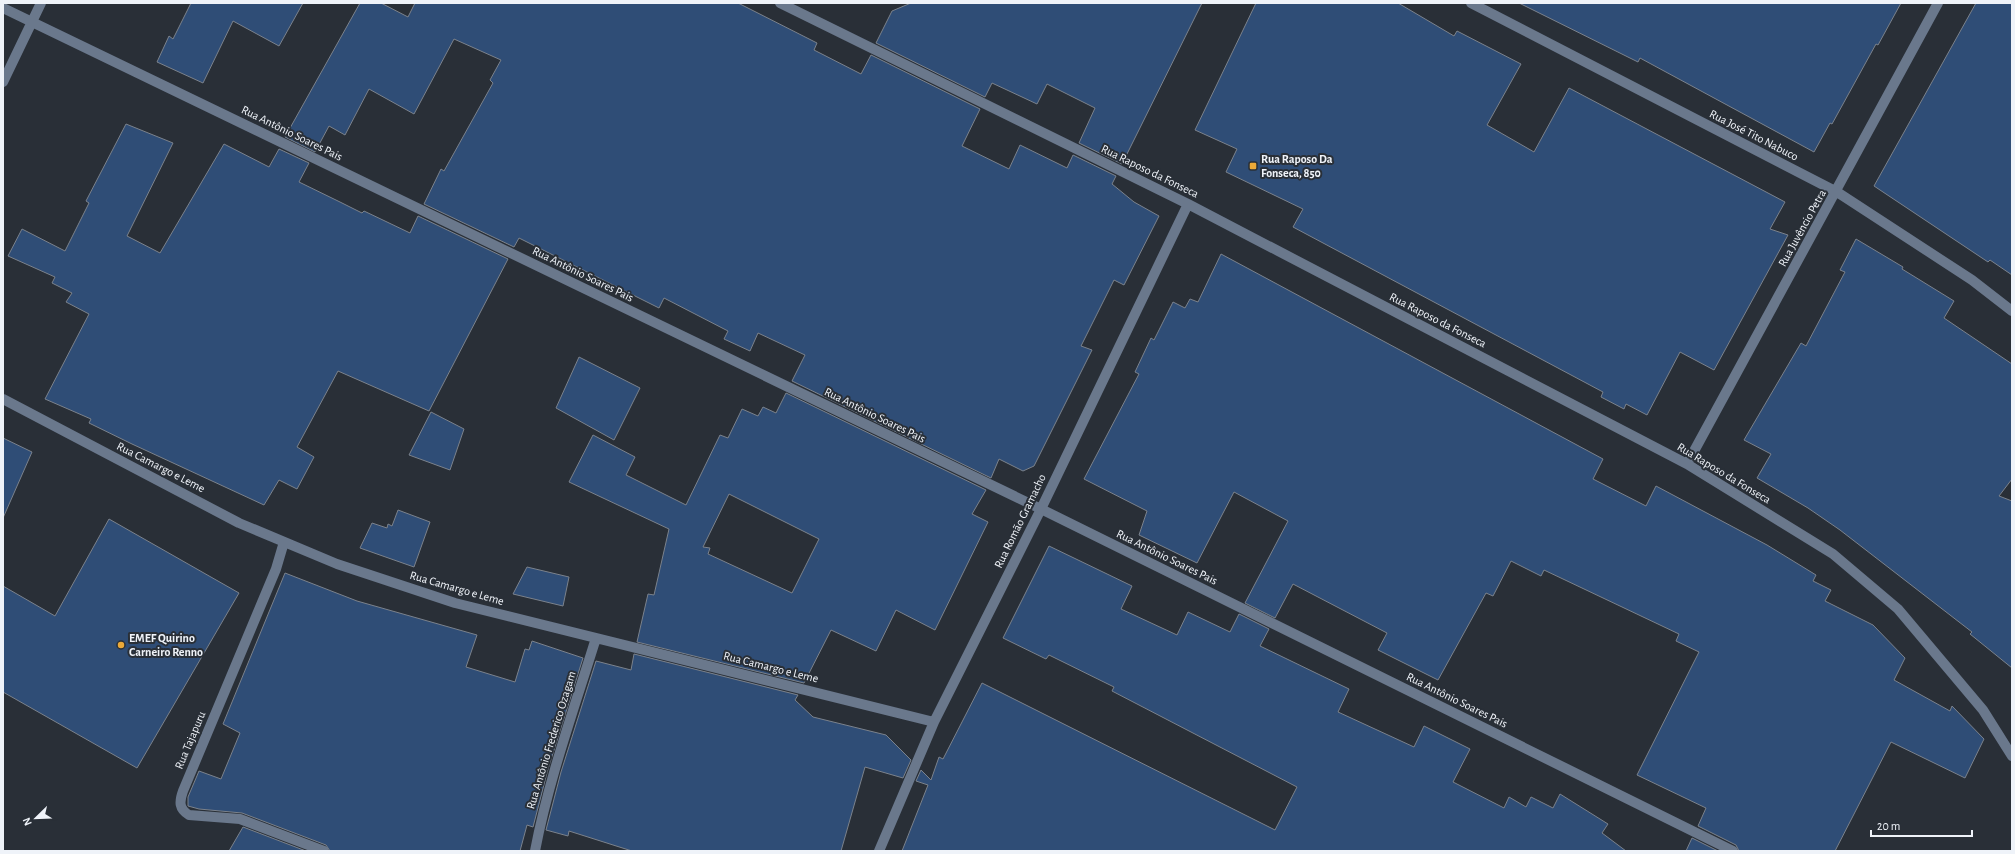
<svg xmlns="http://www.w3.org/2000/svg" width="2015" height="854" font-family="'Alegreya Sans',sans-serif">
<rect width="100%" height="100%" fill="#292f37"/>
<!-- building -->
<path fill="#2f4d76" stroke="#7b828c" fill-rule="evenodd" d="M191,3H303L279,46L233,21L203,83L157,62L169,36L173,39Z
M360,3H381L408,17L415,3H738L817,43L814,50L861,74L871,55L980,109L962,146L1009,169L1020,145L1067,168L1073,155L1116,176L1112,184L1134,202L1159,216L1124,285L1114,280L1081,346L1092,350L1034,466L1023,471L999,459L991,478L792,381L805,355L758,333L750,351L724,339L728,331L664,298L659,308L519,238L514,247L424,204L441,169L444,171L493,83L490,80L501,60L454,39L414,114L369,89L345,135L329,126L315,152L285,137Z
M911,3H1202L1122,164L1079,143L1095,108L1047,84L1037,104L992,83L985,97L876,43L892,11Z
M1256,3H1398L1454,36L1457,31L1521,64L1487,125L1534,152L1569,88L1785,202L1770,229L1788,235L1714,370L1680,352L1647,415L1626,404L1624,409L1601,397L1603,392L1293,227L1303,209L1226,172L1237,149L1195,130Z
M1519,3H1901L1878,45L1876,44L1832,124L1830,123L1814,152L1640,58L1638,62Z
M1976,3H2012V275L1990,260L1988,262L1874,186Z
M126,124L173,143L127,236L160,253L224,144L269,167L279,149L309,163L299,182L340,202L362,213L364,211L410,233L418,216L508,259L429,411L338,371L297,447L314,457L297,489L279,480L264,505L132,444L89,423L91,419L45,399L89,314L66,302L72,293L52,283L55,277L8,256L22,229L65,251L89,203L86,201Z
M1856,239L1903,267L1902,269L1954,301L1944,318L2012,364V479L1999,496L2012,501V668L1970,634L1972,632L1840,530L1808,508L1757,478L1771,454L1744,440L1801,343L1806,346L1845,272L1840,270Z
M1221,254L1603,459L1593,479L1646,506L1656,486L1767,545L1816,575L1813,581L1831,590L1825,601L1873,625L1905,658L1894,680L1950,711L1952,706L1984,739L1965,778L1891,742L1835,851H1739L1736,845L1698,826L1706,808L1637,775L1699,652L1676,641L1679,634L1544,570L1541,576L1511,561L1493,596L1486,593L1438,680L1378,650L1387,633L1293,584L1275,618L1245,603L1288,521L1234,492L1197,563L1139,535L1147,511L1084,479L1139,374L1135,372L1151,338L1154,340L1173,302L1185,308L1190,299L1198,302Z
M579,357L640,388L614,440L556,408Z
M786,393L986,490L972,514L988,522L935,630L896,610L876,651L831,630L804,683L637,642L648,594L654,595L669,529L569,482L593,435L635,457L626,475L686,505L720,435L728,438L742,409L758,416L763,407L776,413ZM729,494L819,539L792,593L708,554L710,548L703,547Z
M431,412L464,429L450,470L409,455Z
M3,438L32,452L3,518Z
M398,510L430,522L414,567L360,548L372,523L387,528L388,524L392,526Z
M109,519L239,593L137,768L3,692V586L55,616Z
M1049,546L1132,586L1121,609L1177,635L1188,612L1230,632L1239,614L1269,629L1260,646L1349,689L1338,712L1414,747L1424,726L1470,749L1453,782L1504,808L1509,797L1526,807L1531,797L1553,808L1560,794L1608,824L1602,833L1626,851H902L928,785L916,781L921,770L931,780L939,757L943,759L982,683L1275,830L1297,787L1112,691L1114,687L1049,655L1046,659L1003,638Z
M527,567L569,577L563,606L513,594Z
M285,573L357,601L477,635L466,667L515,682L525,649L529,650L532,641L583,658L548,769L533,827L527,825L520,851H330L326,845L242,813L199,809L188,806V797L199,771L221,779L240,733L223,724Z
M634,654L798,695L795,700L813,717L886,735L911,760L903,778L865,767L841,851H632L569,831L568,836L546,830L561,772L596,661L631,670Z
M243,827L306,851H229Z
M1692,838L1718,851H1686Z"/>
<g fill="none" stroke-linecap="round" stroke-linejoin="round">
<!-- minor -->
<path stroke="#6a788c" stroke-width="10" d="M780,3L1188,204L1687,464L1833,554L1898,609L1983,710L2012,756
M1471,3L1837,192L1972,280L2012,311
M3,8L1041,509L1733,851
M3,82L41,3
M3,399L239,523L337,564L455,603L934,722
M1687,464L1938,3
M284,542L276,569L183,791C179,802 179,809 189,815L240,819L324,851
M535,851C549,778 574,709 596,638
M879,851L934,722L1041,509L1188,204"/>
</g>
<!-- markers -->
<g fill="#eba939" stroke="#292f37" stroke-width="1.5">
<rect x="1249" y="162" width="8" height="8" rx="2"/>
<circle cx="121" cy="645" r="4"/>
</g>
<g text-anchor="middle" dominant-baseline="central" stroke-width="4" stroke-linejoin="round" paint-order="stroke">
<!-- street labels -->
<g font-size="12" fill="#eff3f9" stroke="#292f37">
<text transform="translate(292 133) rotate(26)">Rua Antônio Soares Pais</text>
<text transform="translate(1754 135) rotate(27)">Rua José Tito Nabuco</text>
<text transform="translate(1150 171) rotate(26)">Rua Raposo da Fonseca</text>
<text transform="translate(1802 228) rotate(-61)">Rua Juvêncio Petra</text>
<text transform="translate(583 274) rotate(26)">Rua Antônio Soares Pais</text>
<text transform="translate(1438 320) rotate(27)">Rua Raposo da Fonseca</text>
<text transform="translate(875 415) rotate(26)">Rua Antônio Soares Pais</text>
<text transform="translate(161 467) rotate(27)">Rua Camargo e Leme</text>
<text transform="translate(1724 473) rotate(31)">Rua Raposo da Fonseca</text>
<text transform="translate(1020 521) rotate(-64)">Rua Romão Gramacho</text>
<text transform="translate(1167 557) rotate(26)">Rua Antônio Soares Pais</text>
<text transform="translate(457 588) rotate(16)">Rua Camargo e Leme</text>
<text transform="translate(771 667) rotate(14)">Rua Camargo e Leme</text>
<text transform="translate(1457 700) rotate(26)">Rua Antônio Soares Pais</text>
<text transform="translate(190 740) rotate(-67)">Rua Tajapuru</text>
<text transform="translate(551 740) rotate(-73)">Rua Antônio Frederico Ozagam</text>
</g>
<!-- poi labels -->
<g font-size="12" font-weight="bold" fill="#eff3f9" stroke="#292f37" text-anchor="start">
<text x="1261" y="159">Rua Raposo Da<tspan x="1261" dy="14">Fonseca, 850</tspan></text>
<text x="129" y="638">EMEF Quirino<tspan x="129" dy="14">Carneiro Renno</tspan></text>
</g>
</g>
<!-- border -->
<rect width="2015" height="854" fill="none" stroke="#eff3f9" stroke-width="8"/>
<!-- north arrow -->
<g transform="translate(36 818) rotate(247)" stroke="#292f37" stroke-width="3" paint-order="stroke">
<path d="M0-3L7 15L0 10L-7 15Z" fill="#eff3f9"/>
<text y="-6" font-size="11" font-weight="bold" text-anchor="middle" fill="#eff3f9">N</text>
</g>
<!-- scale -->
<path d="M1871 830v6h101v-6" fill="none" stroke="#eff3f9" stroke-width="2"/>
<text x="1877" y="830" font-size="12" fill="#eff3f9" stroke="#292f37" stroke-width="3" paint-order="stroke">20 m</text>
</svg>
